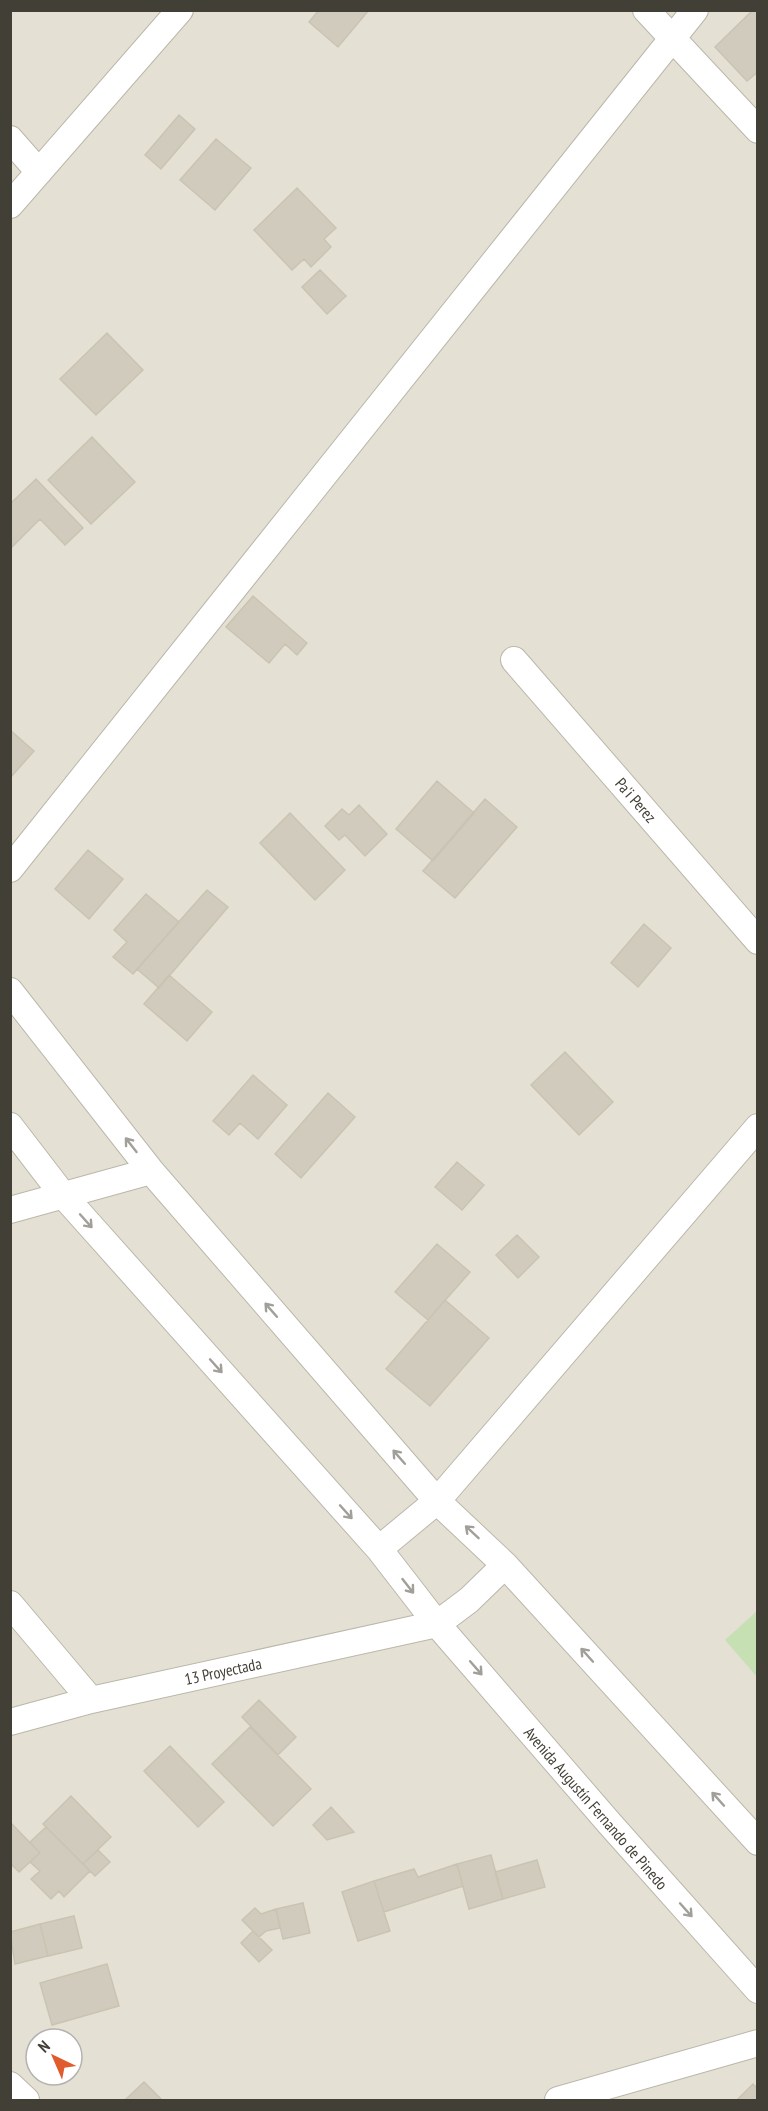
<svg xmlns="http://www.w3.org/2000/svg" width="768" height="2111" font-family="'PT Sans Narrow',sans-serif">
<rect width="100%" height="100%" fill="#f1eee6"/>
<!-- residential -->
<path fill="#e4e1d4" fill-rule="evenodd" d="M11,11H757V2100H11ZM36,2039H72V2075H36Z"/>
<!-- green -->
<path fill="#c7e0b3" d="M757,1611V1677L725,1640Z"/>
<!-- building -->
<path fill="#d1cbbd" stroke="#cbc3b1" stroke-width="1.5" d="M319,10H369L338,47L309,22Z
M753,10H758V72L747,81L715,47Z
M179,115L195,129L161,169L145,155Z
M216,139L251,168L215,210L180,180Z
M297,188L336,228L324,239L331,247L311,267L304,259L292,270L254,230Z
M320,270L346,296L327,314L302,287Z
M107,333L143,370L96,415L60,379Z
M92,437L135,482L91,524L48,480Z
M36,479L83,528L65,545L40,519L11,548L10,504Z
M253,596L307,643L297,655L285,644L269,663L226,627Z
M10,730L34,751L10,778Z
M437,781L474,813L433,861L396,829Z
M485,799L517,827L455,898L423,871Z
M359,805L387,834L365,856L345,835L339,840L325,826L342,809L349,815Z
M290,813L345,870L315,900L260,843Z
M88,850L123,879L89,919L55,889Z
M207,890L228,907L159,988L137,969Z
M146,894L179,922L133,974L113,957L127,942L114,930Z
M644,924L671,948L638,987L611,963Z
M169,975L212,1012L187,1041L144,1004Z
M565,1052L613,1102L579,1135L531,1085Z
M253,1075L287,1105L258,1139L240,1123L229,1135L213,1121Z
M328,1093L355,1117L301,1178L275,1154Z
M457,1162L484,1185L462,1210L435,1187Z
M517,1235L539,1257L518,1278L496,1255Z
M437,1244L470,1272L428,1320L395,1292Z
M445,1300L489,1338L430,1406L386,1369Z
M259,1700L296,1737L278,1755L242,1717Z
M250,1727L311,1789L273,1826L212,1764Z
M170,1746L224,1802L198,1827L144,1771Z
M71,1796L111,1837L83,1864L43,1824Z
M331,1807L354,1832L327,1840L313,1825Z
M10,1822L40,1853L19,1872L10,1863Z
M46,1827L90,1871L64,1897L59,1891L51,1899L31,1879L40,1871L30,1862L40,1853L30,1842Z
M98,1850L110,1862L95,1876L83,1864Z
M491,1855L503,1899L469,1909L457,1864Z
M537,1860L545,1887L503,1899L495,1872Z
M457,1864L463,1886L384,1912L374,1881L414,1869L418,1877Z
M374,1881L390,1931L358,1941L342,1892Z
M303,1903L310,1933L283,1939L276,1909Z
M255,1908L261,1914L276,1909L280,1928L266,1931L259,1937L242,1920Z
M74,1916L82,1948L48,1956L40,1924Z
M40,1924L48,1956L15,1964L10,1932Z
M253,1931L272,1950L259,1962L241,1943Z
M107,1964L119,2006L52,2025L40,1983Z
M144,2082L162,2100H125Z
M753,2084L758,2089V2100H737Z"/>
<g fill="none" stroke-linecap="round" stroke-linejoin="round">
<!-- street casing -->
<g stroke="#bbb7aa" stroke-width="28">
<path id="street" d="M646,10L758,130
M10,139L39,172
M10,205L180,10
M514,660L758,941
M10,869L695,10
M10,991L151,1171L437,1501L505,1565L758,1842
M10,1126L63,1195L379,1549L437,1624L610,1824L758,1990
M10,1210L151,1171
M379,1549L437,1501L758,1127
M10,1604L91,1700
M10,1722L91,1700L437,1624L469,1600L505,1565
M10,2085L26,2100
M558,2100L758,2043"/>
</g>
<!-- street -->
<use href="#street" stroke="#fff" stroke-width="26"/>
</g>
<!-- one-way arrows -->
<defs><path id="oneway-shaft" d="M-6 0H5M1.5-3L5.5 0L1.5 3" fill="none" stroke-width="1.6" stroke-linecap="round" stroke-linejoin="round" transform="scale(1.5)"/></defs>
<g stroke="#a09f9a">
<use href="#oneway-shaft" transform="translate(131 1145) rotate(-128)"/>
<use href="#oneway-shaft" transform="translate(86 1221) rotate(48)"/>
<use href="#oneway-shaft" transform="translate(271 1310) rotate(-131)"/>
<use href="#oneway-shaft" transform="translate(216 1366) rotate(48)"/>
<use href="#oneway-shaft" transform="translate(399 1457) rotate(-131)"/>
<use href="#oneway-shaft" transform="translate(346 1512) rotate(48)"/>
<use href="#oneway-shaft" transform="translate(472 1532) rotate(-137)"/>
<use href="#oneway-shaft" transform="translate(408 1586) rotate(52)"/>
<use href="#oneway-shaft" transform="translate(587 1655) rotate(-132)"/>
<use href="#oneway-shaft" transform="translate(476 1668) rotate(49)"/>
<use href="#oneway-shaft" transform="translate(718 1799) rotate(-132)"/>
<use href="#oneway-shaft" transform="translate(686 1910) rotate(48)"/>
</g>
<g text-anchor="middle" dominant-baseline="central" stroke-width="6" stroke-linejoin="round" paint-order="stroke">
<!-- street labels -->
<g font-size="16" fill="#423f36" stroke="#fff">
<text transform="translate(636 800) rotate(49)">Pa'i Perez</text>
<text transform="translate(223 1671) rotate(-12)">13 Proyectada</text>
<text transform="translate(596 1808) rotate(49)">Avenida Augustín Fernando de Pinedo</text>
</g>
</g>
<!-- border -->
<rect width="768" height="2111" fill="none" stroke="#423f36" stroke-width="24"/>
<!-- north arrow -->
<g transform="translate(54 2057) rotate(316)"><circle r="28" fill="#ffffff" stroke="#b3b2af" stroke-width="1.5"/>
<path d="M0-4.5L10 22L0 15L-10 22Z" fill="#e05b2e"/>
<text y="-9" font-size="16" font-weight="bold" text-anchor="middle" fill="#423f36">N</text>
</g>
</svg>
